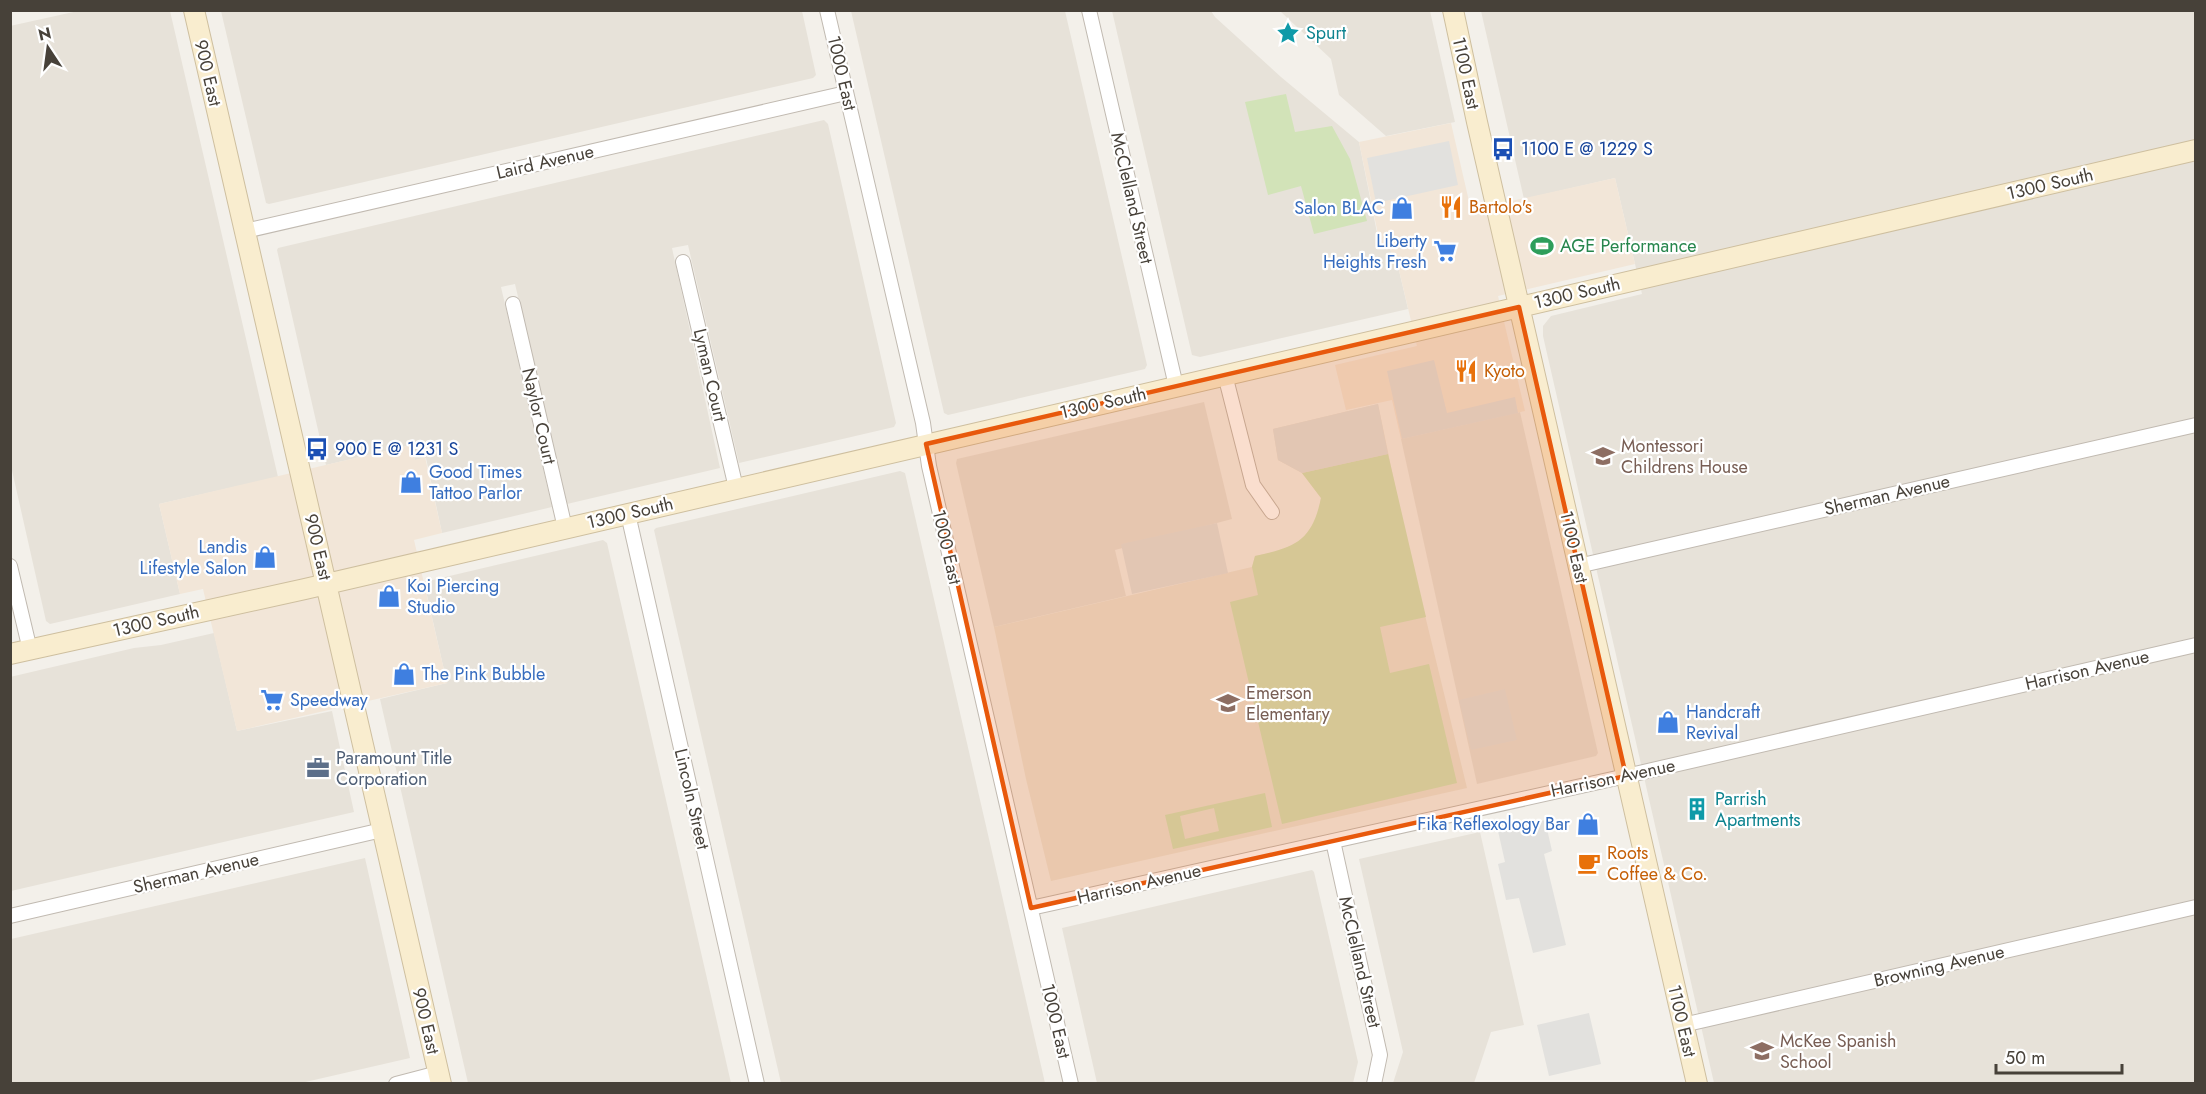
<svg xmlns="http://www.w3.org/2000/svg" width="2206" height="1094" font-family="Jost,sans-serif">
<rect width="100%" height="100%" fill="#f3f0ea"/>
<!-- residential -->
<path fill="#e7e2d9" d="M78,11H170L278,477L159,504L180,594L50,624L46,621L11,466L10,26Z
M221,11H802L816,75L813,78L269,204L266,203Z
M851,11H1065L1147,365L1145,369L948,415L944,413Z
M1112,11H1211L1215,17L1281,77L1359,142L1379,243L1389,242L1393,262H1397L1408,309L1200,357L1192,355Z
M1280,11H1430L1455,122L1386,136L1339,95L1331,59Z
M1481,11H2195V1083H1714L1543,336V326L1551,316L1642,294L1615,178L1524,199Z
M824,120L828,124L896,423L894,427L739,463L688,245L672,248L720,468L567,504L515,284L501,287L552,507L442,533L426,458L415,460L411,445L326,465L277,250L278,248Z
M1204,402L1232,519L1115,550L1126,596L994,627L956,463L957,459Z
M1520,412L1598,753L1596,756L1477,784L1401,439Z
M900,471L905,473L1045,1083H781L654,530L656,528Z
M603,540L607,543L731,1083H468L380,699L447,683L424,582Z
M214,633L237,731L332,711L354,812L11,891L10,677L134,648L161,645Z
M1480,832L1524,1025L1491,1032L1474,1083H1393L1403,1052L1359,859Z
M365,858L410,1058L301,1083H11V939Z
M1312,870L1314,872L1358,1062L1353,1083H1097L1062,928Z"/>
<!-- commercial -->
<path fill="#f2e6d8" d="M1451,123L1471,210L1615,178L1635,264L1498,296L1525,411L1401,439L1392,400L1346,410L1335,365L1417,346L1397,262L1393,263L1389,242L1380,244L1359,142Z
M411,445L415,460L425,457L442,533L414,540L447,683L237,731L203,589L180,594L159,504Z"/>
<!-- education -->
<path fill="#ebe4d6" d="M1378,404L1404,529L1467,788L1051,881L1026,779L994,627L1252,567L1255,556L1280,551L1301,541L1317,519L1321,498L1302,473L1278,460L1273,429Z"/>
<!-- green -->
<path fill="#d2e3b8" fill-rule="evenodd" d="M1286,94L1295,132L1332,126L1350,159L1367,221L1314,234L1301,186L1268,195L1245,102Z
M1388,454L1426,617L1380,627L1390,673L1429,664L1457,783L1282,824L1230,602L1258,595L1252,567L1255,556C1296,547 1312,541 1321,498L1302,473Z
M1265,793L1272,827L1173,849L1165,815ZM1214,808L1219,831L1185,839L1180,816Z"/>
<!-- parking -->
<path fill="#e2e1de" d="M1449,141L1458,185L1376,203L1367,158Z
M1434,360L1447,413L1515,397L1518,413L1402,439L1387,371Z
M1378,404L1388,454L1302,473L1278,460L1273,429Z
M1217,523L1228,573L1132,594L1121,544Z
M1505,689L1517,740L1471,750L1459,700Z
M1545,820L1552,851L1544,854L1566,945L1533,953L1519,898L1506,900L1498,864L1505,862L1498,831Z
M1589,1013L1601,1064L1549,1076L1537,1025Z"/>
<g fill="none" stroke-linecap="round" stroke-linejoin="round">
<!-- street casing -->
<g stroke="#c1bab1" stroke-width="16">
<path id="street" d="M827,10L923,423L929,466L1071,1084
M1089,10L1176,386
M245,231L846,93
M683,262L736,488
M513,304L565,528
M1225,375L1253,485L1272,512
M628,514L757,1084
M10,566L30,650
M1578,566L2196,425
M1333,841L1380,1055L1374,1084
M1031,908L1626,776L2196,645
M10,916L382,830
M1683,1025L2196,907
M396,1084L438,1073"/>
</g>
<!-- secondary casing -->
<g stroke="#cebf9f" stroke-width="22">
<path id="secondary" d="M194,10L441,1084
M1453,10L1477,122L1697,1084
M10,654L305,589L2196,150"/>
</g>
<!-- street -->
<use href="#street" stroke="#fff" stroke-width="14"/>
<!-- secondary -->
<use href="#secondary" stroke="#f9edcf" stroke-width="20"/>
</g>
<!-- marked area -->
<path fill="#e8590c" fill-opacity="0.2" stroke="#e8590c" stroke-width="4.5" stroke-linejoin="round" d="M1519,307L1626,776L1031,908L926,444Z"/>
<!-- icons -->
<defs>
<g id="sight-bare" transform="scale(1.8)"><path d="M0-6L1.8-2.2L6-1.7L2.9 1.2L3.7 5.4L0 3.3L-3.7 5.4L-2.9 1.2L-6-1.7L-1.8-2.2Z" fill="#0f9aa8" stroke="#fff" stroke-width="2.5" paint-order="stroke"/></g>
<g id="bus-bare" transform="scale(1.8)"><path d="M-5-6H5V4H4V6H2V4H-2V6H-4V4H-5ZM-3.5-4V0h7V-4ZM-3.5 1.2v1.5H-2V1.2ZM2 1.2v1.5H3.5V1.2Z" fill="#1a4fb4" stroke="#fff" stroke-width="2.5" paint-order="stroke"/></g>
<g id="restaurant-bare" transform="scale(1.8)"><path d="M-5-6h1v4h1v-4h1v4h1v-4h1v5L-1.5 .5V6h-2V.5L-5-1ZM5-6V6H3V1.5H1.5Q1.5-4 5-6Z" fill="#e8710a" stroke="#fff" stroke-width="2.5" paint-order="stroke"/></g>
<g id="shop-bare" transform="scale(1.8)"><path d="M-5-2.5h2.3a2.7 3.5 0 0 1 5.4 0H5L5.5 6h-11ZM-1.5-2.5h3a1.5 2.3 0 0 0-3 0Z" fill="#3f7fe0" stroke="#fff" stroke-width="2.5" paint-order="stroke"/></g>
<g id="stadium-bare" transform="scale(1.8)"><path d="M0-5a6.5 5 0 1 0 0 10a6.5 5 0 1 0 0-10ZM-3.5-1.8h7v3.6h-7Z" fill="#2e9e5b" stroke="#fff" stroke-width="2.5" paint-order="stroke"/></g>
<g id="supermarket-bare" transform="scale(1.8)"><path d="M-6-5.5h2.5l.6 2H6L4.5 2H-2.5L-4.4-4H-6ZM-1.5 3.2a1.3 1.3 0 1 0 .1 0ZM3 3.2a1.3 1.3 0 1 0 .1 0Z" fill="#3f7fe0" stroke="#fff" stroke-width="2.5" paint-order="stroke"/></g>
<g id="school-bare" transform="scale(1.8)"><path d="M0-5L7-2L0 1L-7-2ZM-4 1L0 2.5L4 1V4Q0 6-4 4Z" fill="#8d6e63" stroke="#fff" stroke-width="2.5" paint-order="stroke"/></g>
<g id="office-bare" transform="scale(1.8)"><path d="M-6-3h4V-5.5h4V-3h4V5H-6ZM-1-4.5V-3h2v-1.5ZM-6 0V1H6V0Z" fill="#5c6f8a" stroke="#fff" stroke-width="2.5" paint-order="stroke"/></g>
<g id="building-bare" transform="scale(1.8)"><path d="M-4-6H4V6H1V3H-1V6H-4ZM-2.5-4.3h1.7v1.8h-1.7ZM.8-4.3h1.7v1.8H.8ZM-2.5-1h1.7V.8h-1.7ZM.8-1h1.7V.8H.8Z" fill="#0f9aa8" stroke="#fff" stroke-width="2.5" paint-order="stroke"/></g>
<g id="cafe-bare" transform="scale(1.8)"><path d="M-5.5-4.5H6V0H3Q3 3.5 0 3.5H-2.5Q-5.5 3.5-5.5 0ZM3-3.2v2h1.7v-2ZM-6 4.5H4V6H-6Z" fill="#e8710a" stroke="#fff" stroke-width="2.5" paint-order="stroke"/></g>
</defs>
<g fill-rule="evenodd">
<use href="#sight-bare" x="1288" y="33"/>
<use href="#bus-bare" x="1503" y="149"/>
<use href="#restaurant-bare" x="1451" y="207"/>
<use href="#shop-bare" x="1402" y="208"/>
<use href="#stadium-bare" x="1542" y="246"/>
<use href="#supermarket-bare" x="1445" y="251"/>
<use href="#restaurant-bare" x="1466" y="371"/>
<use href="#bus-bare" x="317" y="449"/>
<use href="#school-bare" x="1603" y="456"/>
<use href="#shop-bare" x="411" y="482"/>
<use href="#shop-bare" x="265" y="557"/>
<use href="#shop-bare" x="389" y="596"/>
<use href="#shop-bare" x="404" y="674"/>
<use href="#supermarket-bare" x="272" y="700"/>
<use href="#school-bare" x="1228" y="703"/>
<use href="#shop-bare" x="1668" y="722"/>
<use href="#office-bare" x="318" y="768"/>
<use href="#building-bare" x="1697" y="809"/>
<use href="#shop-bare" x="1588" y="824"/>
<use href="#cafe-bare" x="1589" y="863"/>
<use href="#school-bare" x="1762" y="1051"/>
</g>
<g text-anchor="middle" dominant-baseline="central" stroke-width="4.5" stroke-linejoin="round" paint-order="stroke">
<!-- culture labels -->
<g font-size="18" fill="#0d838f" stroke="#fff" text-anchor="start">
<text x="1306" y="33">Spurt</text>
<text x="1715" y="799">Parrish<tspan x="1715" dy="21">Apartments</tspan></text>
</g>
<!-- street labels -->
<g font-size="18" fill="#474139" stroke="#fff">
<text transform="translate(208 73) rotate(77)">900 East</text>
<text transform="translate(842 73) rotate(77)">1000 East</text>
<text transform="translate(1466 73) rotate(78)">1100 East</text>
<text transform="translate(545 162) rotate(-13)">Laird Avenue</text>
<text transform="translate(2050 184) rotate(-13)">1300 South</text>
<text transform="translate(1132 198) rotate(77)">McClelland Street</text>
<text transform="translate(1577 293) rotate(-13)">1300 South</text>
<text transform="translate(710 375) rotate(77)">Lyman Court</text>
<text transform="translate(1103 403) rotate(-13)">1300 South</text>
<text transform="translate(539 416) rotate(77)">Naylor Court</text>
<text transform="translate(1887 495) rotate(-13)">Sherman Avenue</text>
<text transform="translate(630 513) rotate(-13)">1300 South</text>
<text transform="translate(318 547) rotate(77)">900 East</text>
<text transform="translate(947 547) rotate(77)">1000 East</text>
<text transform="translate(1574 547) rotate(77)">1100 East</text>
<text transform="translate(156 621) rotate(-13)">1300 South</text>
<text transform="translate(2087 670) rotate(-13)">Harrison Avenue</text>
<text transform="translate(1613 778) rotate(-12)">Harrison Avenue</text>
<text transform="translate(692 799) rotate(77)">Lincoln Street</text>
<text transform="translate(196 873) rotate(-13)">Sherman Avenue</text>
<text transform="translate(1139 884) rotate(-13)">Harrison Avenue</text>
<text transform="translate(1360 962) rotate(77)">McClelland Street</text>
<text transform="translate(1939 966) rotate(-13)">Browning Avenue</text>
<text transform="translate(426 1021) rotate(77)">900 East</text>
<text transform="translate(1056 1021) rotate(77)">1000 East</text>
<text transform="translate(1682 1021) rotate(77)">1100 East</text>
</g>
<!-- transit labels -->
<g font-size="18" fill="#164399" stroke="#fff" text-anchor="start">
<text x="1521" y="149">1100 E @ 1229 S</text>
<text x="335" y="449">900 E @ 1231 S</text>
</g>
<!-- food labels -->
<g font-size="18" fill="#c56008" stroke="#fff" text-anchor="start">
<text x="1469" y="207">Bartolo's</text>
<text x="1484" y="371">Kyoto</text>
<text x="1607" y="853">Roots<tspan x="1607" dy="21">Coffee &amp; Co.</tspan></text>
</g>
<!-- shop labels -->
<g font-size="18" fill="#366cbe" stroke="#fff" text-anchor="start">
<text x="1384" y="208" text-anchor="end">Salon BLAC</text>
<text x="1427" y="241" text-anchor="end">Liberty<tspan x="1427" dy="21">Heights Fresh</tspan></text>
<text x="429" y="472">Good Times<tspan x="429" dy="21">Tattoo Parlor</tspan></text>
<text x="247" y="547" text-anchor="end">Landis<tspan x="247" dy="21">Lifestyle Salon</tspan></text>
<text x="407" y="586">Koi Piercing<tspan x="407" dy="21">Studio</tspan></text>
<text x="422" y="674">The Pink Bubble</text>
<text x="290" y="700">Speedway</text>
<text x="1686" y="712">Handcraft<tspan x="1686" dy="21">Revival</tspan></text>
<text x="1570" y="824" text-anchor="end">Fika Reflexology Bar</text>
</g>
<!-- leisure labels -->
<g font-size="18" fill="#27864d" stroke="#fff" text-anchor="start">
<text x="1560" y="246">AGE Performance</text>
</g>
<!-- education labels -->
<g font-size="18" fill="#785e54" stroke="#fff" text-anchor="start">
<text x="1621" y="446">Montessori<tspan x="1621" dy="21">Childrens House</tspan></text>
<text x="1246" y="693">Emerson<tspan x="1246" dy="21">Elementary</tspan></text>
<text x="1780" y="1041">McKee Spanish<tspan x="1780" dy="21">School</tspan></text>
</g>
<!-- service labels -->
<g font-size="18" fill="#4e5e75" stroke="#fff" text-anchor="start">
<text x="336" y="758">Paramount Title<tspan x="336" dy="21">Corporation</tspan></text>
</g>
</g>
<!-- border -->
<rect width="2206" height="1094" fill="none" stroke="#474139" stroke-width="24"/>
<!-- north arrow -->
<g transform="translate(48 48) rotate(347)" stroke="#ffffff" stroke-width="4.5" paint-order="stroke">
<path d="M0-4.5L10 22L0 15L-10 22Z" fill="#474139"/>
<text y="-9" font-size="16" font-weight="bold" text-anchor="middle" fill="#474139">N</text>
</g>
<!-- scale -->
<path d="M1996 1064v9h126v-9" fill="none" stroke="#474139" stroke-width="3"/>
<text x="2005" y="1064" font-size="18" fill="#474139" stroke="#ffffff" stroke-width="4.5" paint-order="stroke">50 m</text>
</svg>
